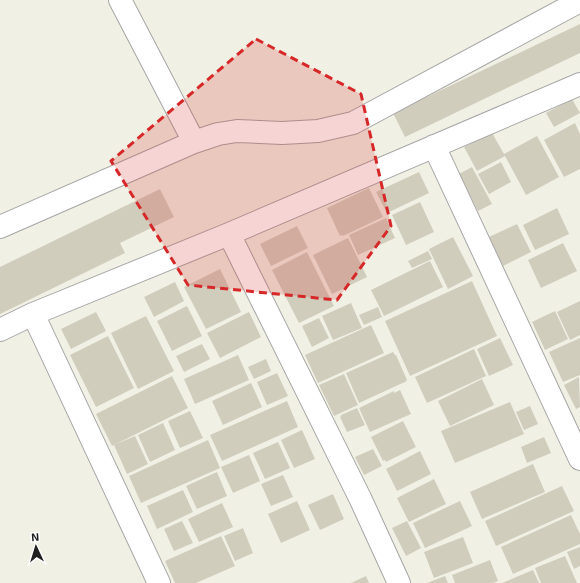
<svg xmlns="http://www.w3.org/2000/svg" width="580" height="583" font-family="'Exo 2',sans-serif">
<rect width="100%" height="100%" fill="#f0f0e4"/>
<!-- building -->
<path fill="#d1cdbd" d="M580,24V53L405,137L393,113Z
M572,99L580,113L554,127L546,113Z
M575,123L580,134V169L564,177L544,140Z
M492,133L504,154L537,136L559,177L526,195L505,156L477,171L464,147Z
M501,162L511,182L489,194L478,174Z
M472,167L492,204L478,211L459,174Z
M419,172L429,193L387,213L376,192Z
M369,188L383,217L343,236L342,235L340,236L327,208Z
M160,189L174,217L120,243L125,253L0,314V267Z
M420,202L434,232L406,245L392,215Z
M557,208L569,234L535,250L523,225Z
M386,218L395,238L358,255L349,235Z
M517,224L531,252L503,266L489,237Z
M297,226L308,248L271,266L260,244Z
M453,237L473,276L448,289L429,249Z
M348,238L367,277L332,294L313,255Z
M563,243L577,271L541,288L528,260Z
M428,251L432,259L412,268L408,261Z
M307,252L334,306L299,323L272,270Z
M430,261L443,287L384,316L371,290Z
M220,269L241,312L206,329L184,287Z
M472,281L497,336L410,376L385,321Z
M175,282L184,301L154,317L144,297Z
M580,301V335L570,340L557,312Z
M351,303L362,328L333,340L322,316Z
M187,306L202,336L172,351L157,321Z
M378,307L382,317L364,325L359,315Z
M555,311L568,339L545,350L532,322Z
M96,312L106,331L71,349L61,329Z
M249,312L261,337L220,358L207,333Z
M146,316L174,371L138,389L111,333Z
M319,318L329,338L312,347L302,326Z
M371,325L384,353L318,383L305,355Z
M108,336L134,388L96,407L70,355Z
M500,338L513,365L489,376L477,349Z
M580,338V375L563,382L549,352Z
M202,344L210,359L184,372L176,356Z
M474,349L486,376L427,403L415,377Z
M393,352L395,355H396L407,380L406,381H407L359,403L346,373Z
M238,355L249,380L195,404L184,379Z
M266,359L271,371L254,379L248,367Z
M277,373L288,396L267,405L257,382Z
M344,374L358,405L334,416L319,385Z
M172,376L188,408L112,446L96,414Z
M579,377L580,407L576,409L564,385Z
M482,379L494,405L450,426L438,401Z
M251,383L262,407L223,425L212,401Z
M400,390L411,414L370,432L359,408L394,391V393Z
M287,401L298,427L222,461L210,435Z
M510,402L524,434L455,463L441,431Z
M530,406L538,424L524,430L516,412Z
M357,408L365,425L347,432L340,417L341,416V415Z
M190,411L203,438L180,448L168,421Z
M403,421L416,447L386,462L385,460L383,461L371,437Z
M163,423L175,450L150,462L138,435Z
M302,430L315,459L294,468L281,440Z
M135,436L148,464L127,474L114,445Z
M544,437L551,453L527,463L521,447Z
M208,440L220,468L141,503L129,476Z
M278,442L290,468L265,479L253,453Z
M373,449L382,466L364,475L355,457Z
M420,451L431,474L397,491L386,469Z
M249,455L260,481L233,493L221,467Z
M533,464L545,492L482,519L470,492Z
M217,472L227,496L197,509L186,486Z
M283,475L293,497L271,506L261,484Z
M434,479L446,504L409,522L397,498Z
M562,486L574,511L496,546L485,521Z
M183,490L193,512L157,529L147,506Z
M333,494L344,519L320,530L308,505Z
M297,501L310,530L281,543L268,514Z
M460,501L472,526L425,548L413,523Z
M222,503L233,527L199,542L188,519Z
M571,515L580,534V544L513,574L501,547Z
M182,521L193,543L174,551L164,529Z
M407,521L421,548L406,556L392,528Z
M243,528L253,553L235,561L224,536Z
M221,536L235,566L196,583H175L165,561Z
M463,537L473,563L434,578L424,552Z
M580,547V566L574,569L567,552Z
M565,556L577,583H541L535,568Z
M490,560L498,581L493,583H455L452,575Z
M533,570L539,583H502Z
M366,576L369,583H351Z
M445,576L448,583H427Z"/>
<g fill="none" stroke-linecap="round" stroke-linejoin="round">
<!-- minor casing -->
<g stroke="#a6a6a6" stroke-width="24">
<path id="minor" d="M120,0L194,142
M434,146L580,459
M0,227L194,142L218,134L237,131L282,133L318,131L353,123L580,1
M229,234L361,500L399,583
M33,314L159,583
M0,330L33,314L229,234L580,84"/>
</g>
<!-- minor -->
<use href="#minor" stroke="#fff" stroke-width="22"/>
</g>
<!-- marked area -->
<path fill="#d62828" fill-opacity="0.2" stroke="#d62828" stroke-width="3" stroke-dasharray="8 5" stroke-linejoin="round" d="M256,39L361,94L391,226L337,300L188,285L111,161Z"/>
<!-- north arrow -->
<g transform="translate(36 547) rotate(356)" stroke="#ffffff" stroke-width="3" paint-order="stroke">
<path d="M0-3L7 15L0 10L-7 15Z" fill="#1f1f1f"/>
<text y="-6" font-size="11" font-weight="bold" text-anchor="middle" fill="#1f1f1f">N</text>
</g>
</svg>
